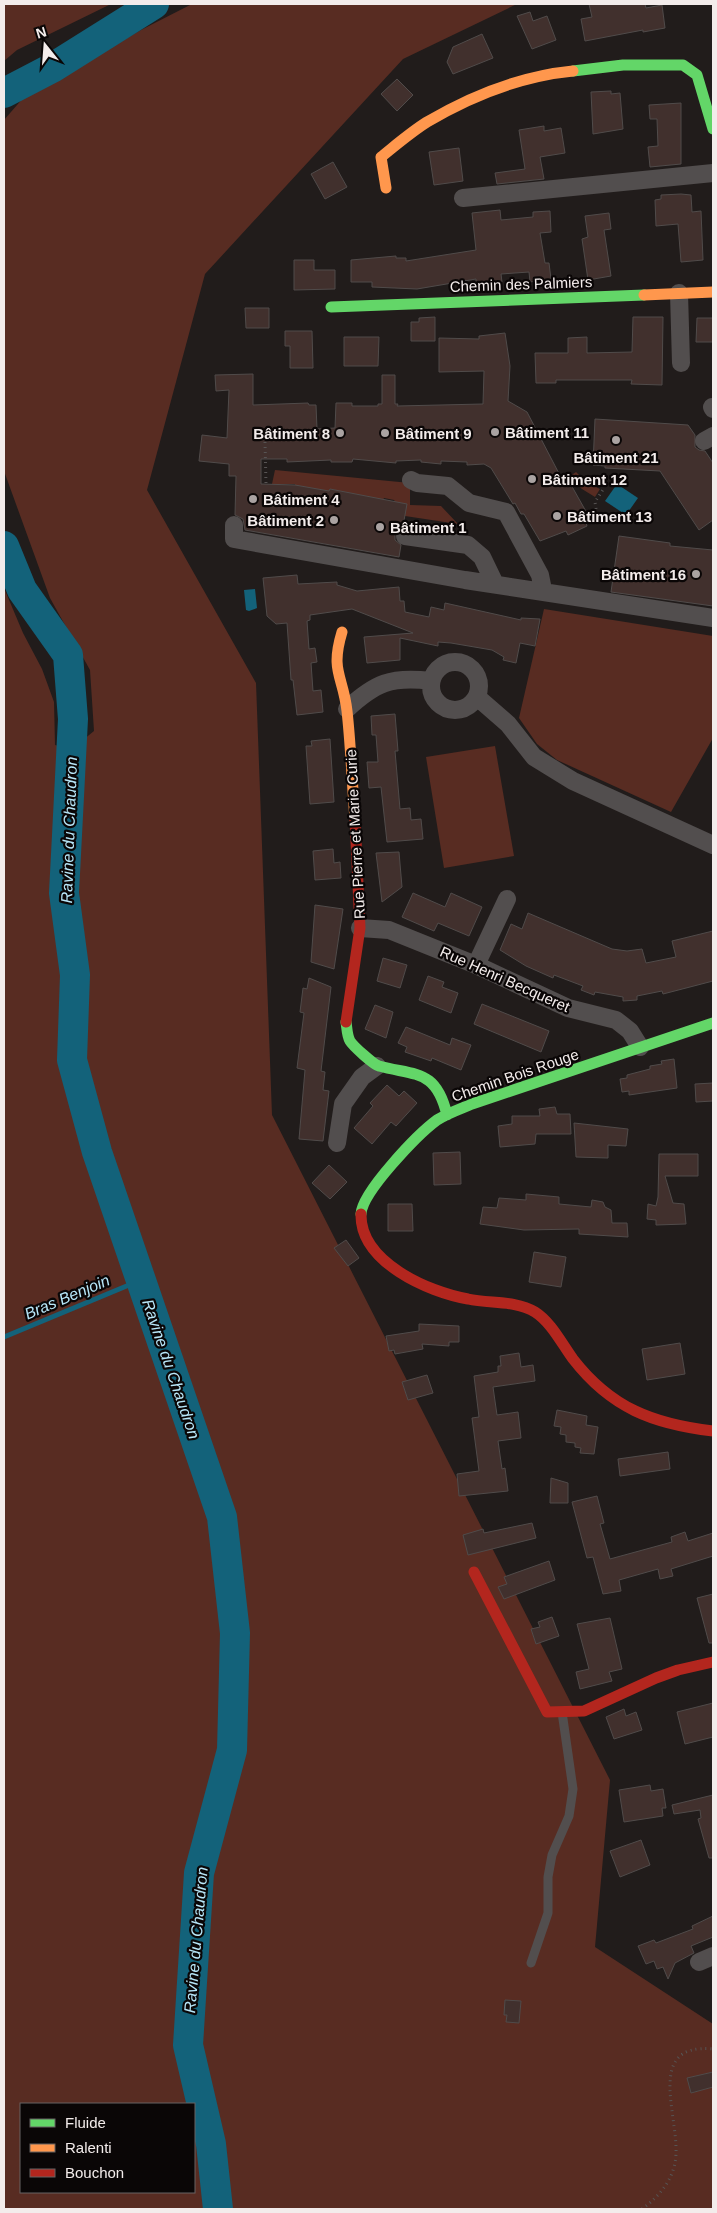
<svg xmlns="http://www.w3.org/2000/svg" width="717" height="2213" font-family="Helvetica,sans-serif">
<rect width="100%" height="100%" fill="#211c1b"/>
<!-- green -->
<path fill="#582c22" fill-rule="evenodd" d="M4,4H111L17,50L4,61Z
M192,4H517L403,59L205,274L147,490L256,683L272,1115L610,1780L595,1947L713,2024V2209H4V588L23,633L42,669L54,702L55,745L72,749L94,731L90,670L50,598L4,471V120L24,97L141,30ZM21,2104H194V2192H21Z
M275,470L410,483V505L441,506L458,524L405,516L394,500L384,498L383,500L330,489L329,491L295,486V484H272Z
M576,472L587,483L600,489L595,497L582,489L569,477Z
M544,609L713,636V738L671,812L557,760L537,744L519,718Z
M495,746L514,856L444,868L426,757Z"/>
<!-- water -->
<path fill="#13627a" d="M617,484L638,498L626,515L605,501Z
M255,589L257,608L249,611L246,610L244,590Z"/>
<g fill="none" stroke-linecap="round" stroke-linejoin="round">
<!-- stream -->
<path stroke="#13627a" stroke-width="5" d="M4,1337L141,1280"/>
<!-- river -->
<path stroke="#13627a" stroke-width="30" d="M4,93L52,68L154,4
M4,546L22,590L68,655L73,719L64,893L75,975L72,1060L97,1152L222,1517L235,1633L232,1750L199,1873L188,2045L211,2144L218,2209"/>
</g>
<!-- building -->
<path fill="#41302d" stroke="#504b4a" d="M589,4H645L646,8L662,5L665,28L643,32V30L585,41L581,19L592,17Z
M530,12L533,21L547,16L556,40L532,49L517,16Z
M482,34L493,58L453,74L447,62L453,47Z
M397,79L413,95L397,111L381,94Z
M611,91V94L620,93L623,129L593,134L591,92Z
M681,103V164L650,167L648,147L658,146L657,119H650L649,105Z
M544,126V131L561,128L565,153L540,157L544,179L497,184L495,173L525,169L519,130Z
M459,148L463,181L434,185L429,152Z
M333,162L347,187L325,199L311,174Z
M681,194L691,195L692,212L701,211L703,260L681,262L678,224L656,226L655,200L661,199V195Z
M500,210L501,220L533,217V212L550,211L551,232L540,233L545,263H549L551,279L530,282L529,272L501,274L502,282L476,284V279L417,289L372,287V282H351V260L396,256V258H406V261L476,250L472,213Z
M609,213L611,229L604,230L611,276L588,280L582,239L588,237L585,216Z
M294,260H314V270H335V289L294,290Z
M245,308H269V328H246Z
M435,317V341H411V322H419V318Z
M633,317H663L662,385L631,384L632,380H556V383H536L535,353H568V338L587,337V353L632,352Z
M697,318H713V342H696Z
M285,331H312L313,368H290V346H285Z
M505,333L510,366L508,401L527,412L565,485L570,483L588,515L584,517L587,526L568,535L566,531L540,541L524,514H521L515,503L513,504L491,468L484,464L467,465V462L441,461V464L421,462V460L396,461V463L353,459L352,462H331V460L287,462V459H261V484L295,485L329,491L330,489L407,504L403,526L397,529L395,534V540L401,545L399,557L245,530L243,519L235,515L236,476H229V464L199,461L202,435L227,438L229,390L216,391L215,375L253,374V405L308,403L309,405H316L317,429L335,428L336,403H352V406H378V404H382V375H395V404H398L397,406L483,404L484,371L439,372V338L479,339V336Z
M344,337H379L378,366H344Z
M595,419L688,425L695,435V447L699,450L705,451L713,463V520L699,530L660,471L605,468V466L593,465Z
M619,536L670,543V546L713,550V606L611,592Z
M297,575L298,584L337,582V585L357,591L399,587L400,601H404L405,612L429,617L431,607L444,610L445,603L521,620V618L540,619L535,646L520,643L516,663L503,660L504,657L492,650L451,643L438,642V646L400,638V660L367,663L364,637L413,633L352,609L310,615V620L307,621L309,649L315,648L317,662L311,663L313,691L321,690L323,712L297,715L293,680H291L287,623L276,624L267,616L263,578Z
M395,714L398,751H395L400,809L410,808L411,820L421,819L423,839L387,842L381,787L369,788L367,762H378L376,735H372L371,716Z
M330,739L334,802L310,804L306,746H312L311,741Z
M333,849L334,863L340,862L341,878L315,880L313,851Z
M399,852L402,887L382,902L376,853Z
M413,893L445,907L451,893L482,907L469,936L438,923L434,931L402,917Z
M315,905L343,909L334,969L311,962Z
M528,913L612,949L627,951L642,949L646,963L676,957L672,941L713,931V981L663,994L662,991L637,996V1000L623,1001V997L595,992L594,995L581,990L583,986L554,975L553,978L526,966L500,950L511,924L522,929Z
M383,958L407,965L400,988L377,981Z
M428,976L444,982L442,987L458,993L451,1013L419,1000Z
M309,978L331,987L321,1071L325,1072L323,1090L329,1091L323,1141L299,1139L305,1070L297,1068L304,1013L300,1012L303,988L307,989Z
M482,1004L549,1031L541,1052L474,1024Z
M375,1005L393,1012L386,1038L365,1029Z
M406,1027L450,1045L452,1038L471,1045L461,1070L432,1058L431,1061L405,1052L407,1047L398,1043Z
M674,1059L677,1088L629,1095V1091L622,1092L620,1079L627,1078V1075L650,1069V1066L662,1064L661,1061Z
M713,1083V1101L696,1102L695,1084Z
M387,1085L399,1096L404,1091L417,1103L396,1126L391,1122L372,1144L354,1128L373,1106L370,1103Z
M555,1107L557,1114H570L571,1134H536L535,1144L500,1147L498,1126L512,1124V1116H540L539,1109Z
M574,1123L628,1129L626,1146L608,1145V1158L576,1157Z
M460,1152L461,1184L434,1185L433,1153Z
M659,1154H698V1176H665L673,1203L684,1204L686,1224L656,1225V1220L647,1219L648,1204L656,1206L658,1197Z
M329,1165L347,1182L330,1199L312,1183Z
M526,1194L559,1197V1204L591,1207L592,1200L603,1202L605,1207L611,1210L612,1223H627L628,1237L579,1234V1229L524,1230L480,1224L483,1207L497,1208L499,1198L526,1200Z
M388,1204H412L413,1231H388Z
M346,1240L359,1258L348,1266L334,1248Z
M534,1252L566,1257L561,1287L529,1282Z
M419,1324L459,1326V1342H449V1346L422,1344L423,1349L395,1354L394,1350L389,1351L386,1336L419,1331Z
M680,1343L685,1374L647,1380L642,1349Z
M519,1353L521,1367L533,1365L535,1381L493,1387L497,1415L518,1412L521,1438L498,1441L502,1469L505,1468L508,1491L459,1496L457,1474L479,1471L472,1418L479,1417L474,1376L498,1372V1366H501L500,1356Z
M427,1375L433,1393L408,1400L402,1382Z
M557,1410L587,1416L586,1425L598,1427L594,1454L580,1453L581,1448L575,1447V1443L566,1442V1435L560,1434L561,1427L554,1426Z
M668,1452L670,1469L620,1476L618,1459Z
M551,1478L568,1483V1503H550Z
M597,1496L604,1523L600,1524L610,1559L672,1542L671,1537L685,1532L688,1541L713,1533V1556L671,1569L673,1576L660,1579L658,1569L619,1580L621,1591L603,1594L593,1557L587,1558L572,1502Z
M532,1523L536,1538L468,1555L463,1535L483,1529L484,1533Z
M549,1561L555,1580L504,1599L498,1587L507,1584L504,1577Z
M713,1594V1643H709L697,1598Z
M552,1617L559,1636L536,1644L531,1629L540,1627L538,1622Z
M610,1618L622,1669L609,1672L612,1681L580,1689L576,1672L589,1669L577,1624Z
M713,1703V1737L685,1744L677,1712Z
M624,1709L626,1716L636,1712L642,1730L614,1739L606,1717Z
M650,1785L651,1791L663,1789L666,1808H662L663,1816L624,1822L619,1790Z
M713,1795V1858H709L698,1819L701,1818L700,1810L674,1814L672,1805Z
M641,1840L650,1865L620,1877L610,1851Z
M713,1916V1937L691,1946L694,1953L675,1963L668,1979L663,1967L657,1969L654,1961L646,1964L638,1946L654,1940L656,1943L693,1929L692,1926Z
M505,2000L521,2001L519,2023L506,2022L507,2015H504Z
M713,2072V2087L691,2093L687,2078Z"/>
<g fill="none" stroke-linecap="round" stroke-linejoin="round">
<!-- path -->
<path stroke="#575454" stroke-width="3" stroke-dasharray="1 4" stroke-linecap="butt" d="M265,442L266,484
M596,509L595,502L604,488
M642,2209C657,2198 671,2183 675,2163C683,2123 641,2042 713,2049"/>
<!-- lane -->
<path stroke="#524e4e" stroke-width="9" d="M531,1963L548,1913V1877L552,1855L569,1816L573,1789L562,1712"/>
<!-- street -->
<path stroke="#524e4e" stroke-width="18" d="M463,198L713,173
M679,293L681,363
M712,407L713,409
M704,441L713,436
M411,480L417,483L448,486L469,503L506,512L540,575L543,590
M234,525V539L465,580L713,618
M405,536L468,545L482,557L495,584
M431 686a24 24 0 1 1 48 0a24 24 0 1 1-48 0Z
M477,697L508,724L534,757L573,781L713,845
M347,709C375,683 391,676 431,681
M360,928L389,930L476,965L568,1008L616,1020L630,1031L640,1047
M476,965L507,899
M337,1143L343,1104L362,1077L377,1066
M699,1962L713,1956"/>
<!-- fast -->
<path stroke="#63d668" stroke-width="11" d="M573,71L623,65H683L697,75L713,129
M331,307L644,295
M346,1022C347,1028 347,1036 350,1041C353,1046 374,1065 379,1066C416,1076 436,1069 447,1115
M361,1214C362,1192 418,1134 437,1120C448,1113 460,1109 472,1104L713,1023"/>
<!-- slow -->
<path stroke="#ff974d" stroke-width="11" d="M386,188L381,157C396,145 411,132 427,122C471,96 522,76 573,71
M644,295L713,292
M342,632C330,672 343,675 347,711C351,747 352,783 355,819"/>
<!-- jam -->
<path stroke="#b3261e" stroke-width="11" d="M346,1022L360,928L355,819
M361,1214C360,1262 428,1292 468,1299C490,1304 515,1300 535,1312C551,1322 562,1344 573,1359C611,1408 653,1424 713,1431
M474,1572L547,1712L584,1711L656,1678L678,1670L713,1662"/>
</g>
<!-- markers -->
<g fill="#aaa3a2" stroke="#0a0606" stroke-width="2">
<circle cx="495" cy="432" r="5"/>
<circle cx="340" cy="433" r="5"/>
<circle cx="385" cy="433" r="5"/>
<circle cx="616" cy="440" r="5"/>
<circle cx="532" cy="479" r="5"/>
<circle cx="253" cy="499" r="5"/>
<circle cx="557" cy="516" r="5"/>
<circle cx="334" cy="520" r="5"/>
<circle cx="380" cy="527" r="5"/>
<circle cx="696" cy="574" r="5"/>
</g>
<g text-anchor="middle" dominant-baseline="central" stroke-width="4.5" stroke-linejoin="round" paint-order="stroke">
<!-- street labels -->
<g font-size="15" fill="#f3eceb" stroke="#0a0606">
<text transform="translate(521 284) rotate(-2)">Chemin des Palmiers</text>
<text transform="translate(355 834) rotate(-93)">Rue Pierre et Marie Curie</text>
<text transform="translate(505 979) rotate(24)">Rue Henri Becqueret</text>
<text transform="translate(515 1075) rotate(-19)">Chemin Bois Rouge</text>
</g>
<!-- poi labels -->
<g font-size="15" font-weight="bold" fill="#f3eceb" stroke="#0a0606" text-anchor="start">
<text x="505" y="432">Bâtiment 11</text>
<text x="330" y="433" text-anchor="end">Bâtiment 8</text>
<text x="395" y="433">Bâtiment 9</text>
<text x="616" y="457" text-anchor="middle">Bâtiment 21</text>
<text x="542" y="479">Bâtiment 12</text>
<text x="263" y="499">Bâtiment 4</text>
<text x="567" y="516">Bâtiment 13</text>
<text x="324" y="520" text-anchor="end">Bâtiment 2</text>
<text x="390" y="527">Bâtiment 1</text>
<text x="686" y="574" text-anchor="end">Bâtiment 16</text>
</g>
<!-- water labels -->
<g font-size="16" font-style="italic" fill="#b8e7f9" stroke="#0a0606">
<text transform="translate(69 830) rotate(-88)">Ravine du Chaudron</text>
<text transform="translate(67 1297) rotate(-23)">Bras Benjoin</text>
<text transform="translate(171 1369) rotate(71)">Ravine du Chaudron</text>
<text transform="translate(196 1940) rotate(-85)">Ravine du Chaudron</text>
</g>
</g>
<!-- border -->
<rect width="717" height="2213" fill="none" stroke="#f3eceb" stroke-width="10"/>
<!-- legend -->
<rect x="20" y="2103" width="175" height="90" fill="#0a0606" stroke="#676262"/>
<rect x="30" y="2119" width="25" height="8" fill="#63d668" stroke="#676262"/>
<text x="65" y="2128" font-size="15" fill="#f3eceb">Fluide</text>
<rect x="30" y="2144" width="25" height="8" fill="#ff974d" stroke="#676262"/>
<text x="65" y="2153" font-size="15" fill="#f3eceb">Ralenti</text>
<rect x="30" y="2169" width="25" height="8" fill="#b3261e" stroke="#676262"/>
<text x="65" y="2178" font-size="15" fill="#f3eceb">Bouchon</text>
<!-- north arrow -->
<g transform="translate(45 45) rotate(343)" stroke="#0a0606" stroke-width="4" paint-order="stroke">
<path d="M0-4L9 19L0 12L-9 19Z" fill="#f3eceb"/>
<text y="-8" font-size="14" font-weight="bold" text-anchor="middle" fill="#f3eceb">N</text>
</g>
</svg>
